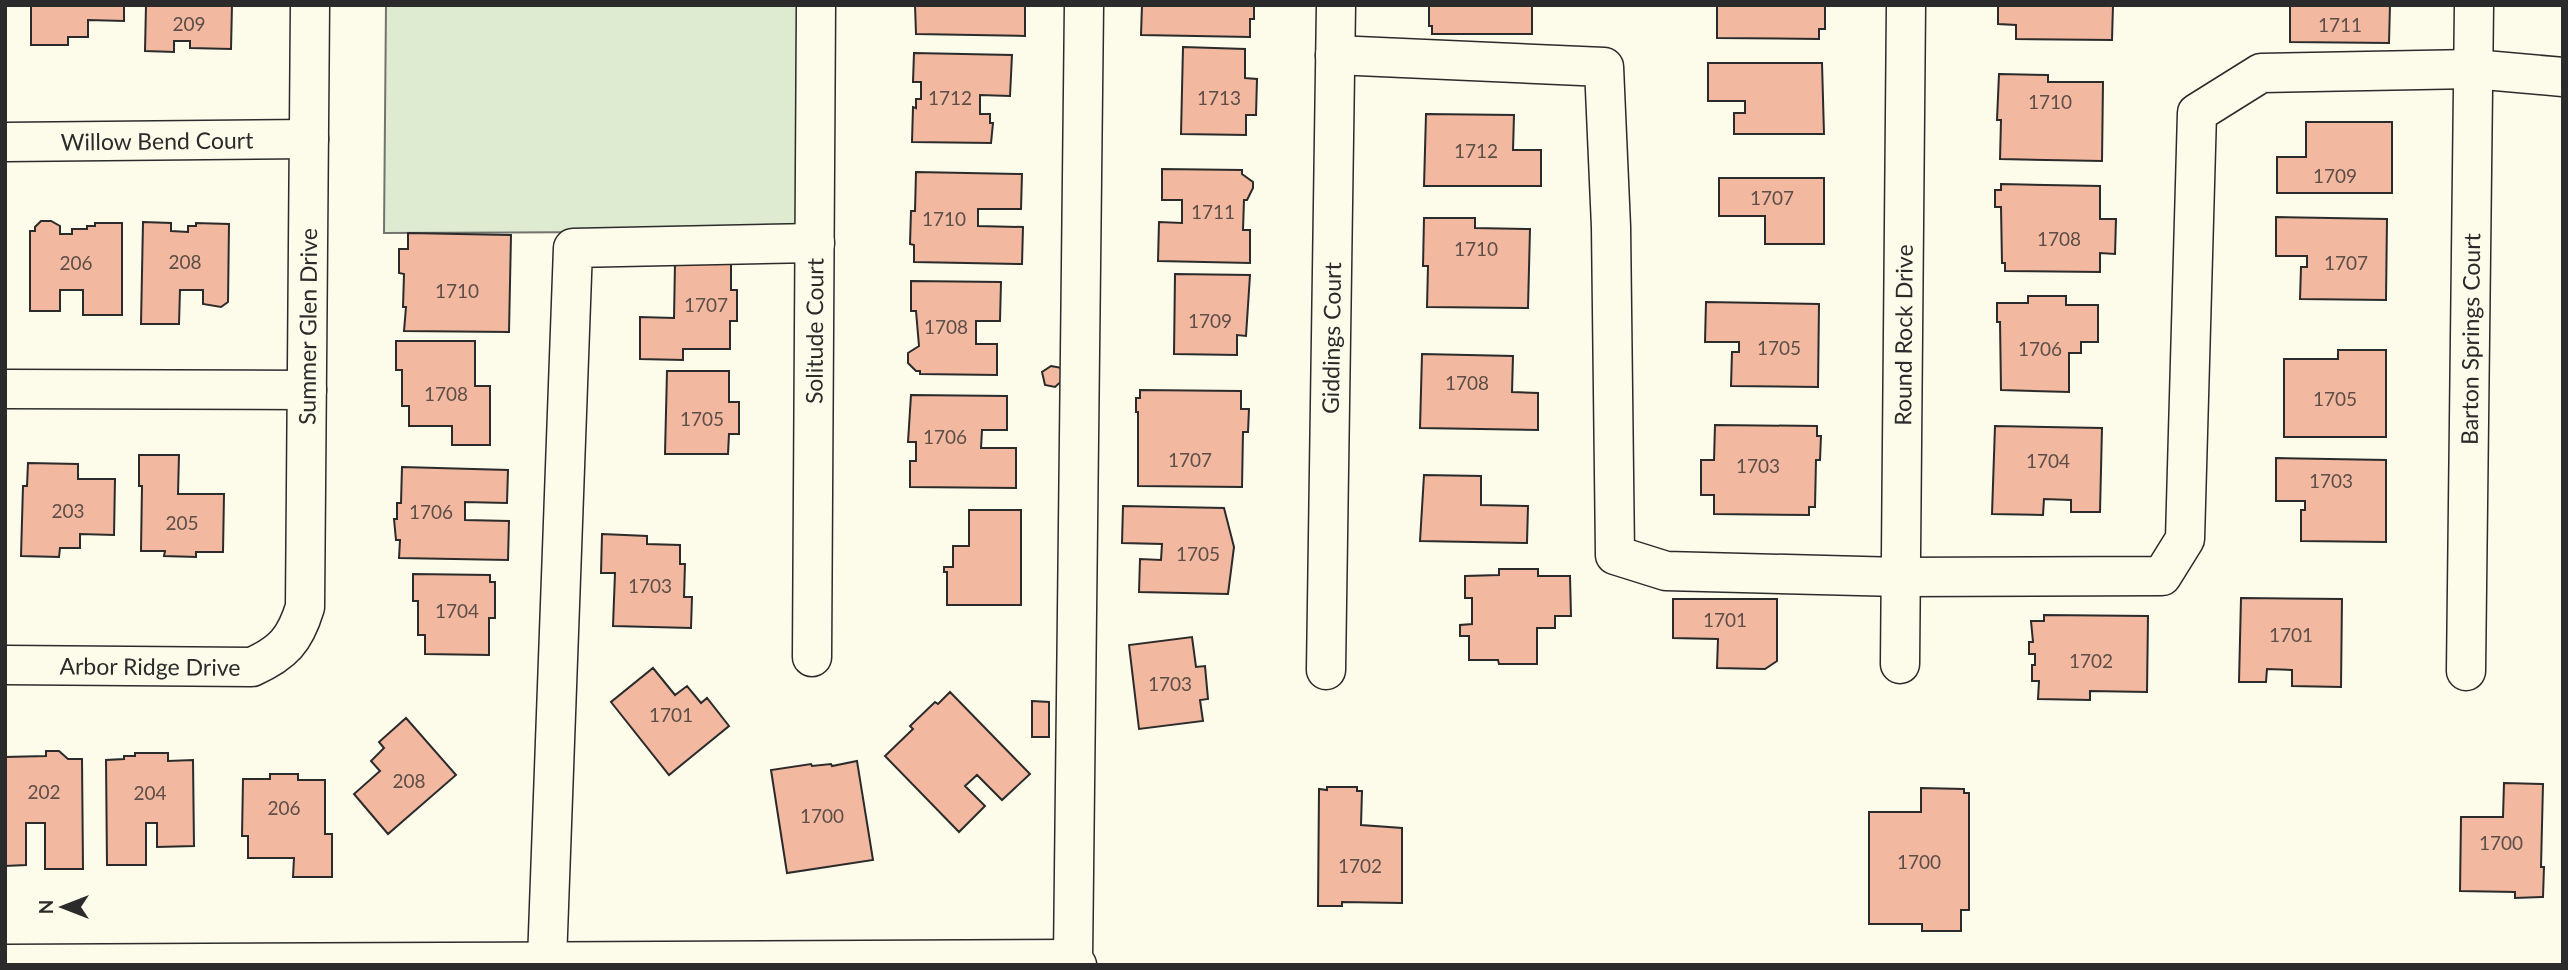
<svg xmlns="http://www.w3.org/2000/svg" width="2568" height="970" font-family="Lato,sans-serif">
<rect width="100%" height="100%" fill="#fdfbea"/>
<!-- green -->
<path fill="#deebd1" stroke="#74746e" stroke-width="2" d="M386,5H806L805,231L384,233Z"/>
<!-- building -->
<path fill="#f2b8a0" stroke="#2b2b2b" stroke-width="2" d="M31,5H124V21L88,20V37H68V45H31Z
M146,5H232L231,49L190,48V41H174V52L145,51Z
M915,5H1025V36L916,34Z
M1142,5H1254V19H1250V37L1141,35Z
M1429,5H1532V34H1432V26H1429Z
M1717,5H1825V29H1819V39L1717,38Z
M1998,5H2113L2112,40L2016,39V25L1998,24Z
M2290,5H2390L2389,43L2290,42Z
M1183,47L1245,49V78L1257,79L1256,115H1246V135L1181,134Z
M914,53L1012,55L1010,96L980,95V114H990V123H993L991,143L912,142L913,107L916,108V99H921V82H913Z
M1708,63H1822L1824,134H1734V113H1745V101H1708Z
M1999,74L2048,75V82H2103L2102,161L2000,159L2001,120H1997Z
M1426,114L1514,115L1513,150H1541V186H1424Z
M2306,122H2392V193H2277V157H2306Z
M1162,169L1242,170V174L1253,182V188L1247,200H1244L1243,230H1250V263L1158,261L1159,222L1182,223V200H1162Z
M916,172L1022,174L1021,209H978V226L1023,227L1022,264L914,262V245L910,244L911,211H915Z
M1719,178H1824V244H1765V216H1719Z
M2001,184L2100,186V219H2116L2115,254L2100,253V272L2005,271V263H2002L2001,207H1995V190H2001Z
M2276,217L2387,219L2386,300L2300,299L2301,267H2307V256H2276Z
M1424,218H1475V228L1530,229L1528,308L1427,307L1428,266H1423Z
M41,221H51L60,226V234H72V229H87V226H95V223H122V315H83V290H60V311H30V231H35V227Z
M143,222L171,223V231L188,232V226H196V223L229,224L228,302L221,307L203,304V290H180L179,324H141Z
M408,233L511,235L509,332L404,331L406,307H403L404,274L399,273V249H408Z
M675,263H731V290H737V321H730V349H683V360L640,359V317L674,318Z
M1175,274L1250,275L1246,336L1237,335V355L1174,354Z
M911,281L1001,282L1000,321H976V344H997V375L920,374V371H916L908,363V353L919,346L916,311H911Z
M2028,296H2066V305H2098V342H2081V353H2069V392L2001,390L2000,322H1997V303H2028Z
M1706,302L1819,304L1818,387L1731,386L1732,352H1739V342H1705Z
M396,341H475V386H490V445H452V426H409V406H402V370H396Z
M2338,350H2386V437H2284V359H2338Z
M1422,354L1513,356L1512,392L1538,393V430L1420,428Z
M1051,366L1062,368L1064,379L1055,387L1045,385L1042,372Z
M667,371H729V402H739V434H729L728,454H665Z
M1140,390L1241,391V409H1249L1248,432H1243L1242,487L1138,486V412H1136V398H1140Z
M911,395L1007,396V430H982L981,448H1016V488L910,487V461H916V442H908Z
M1715,425L1817,426V436H1821L1820,460H1816L1815,507H1809V515L1714,514V495H1701V460H1714Z
M1995,426L2102,428L2100,512H2071V500L2044,499L2043,515L1992,514Z
M139,455H179L178,494H224L223,552H196V557L164,556L165,551H141L142,486H139Z
M2276,458L2386,460V542L2301,541V510H2305V501H2276Z
M28,463L78,464V479H115L114,535L80,534V548H60L59,557L21,556L23,486H27Z
M402,467L508,470L507,503L465,502V520L509,521L508,560L399,558L400,540H396L394,519H397V503H401Z
M1424,475L1481,476V505L1528,506L1527,543L1420,541Z
M1123,506L1224,508L1234,547L1228,594L1139,592L1140,559L1161,560L1162,544L1122,543Z
M969,510H1021V605H947V572H944V567H953V546H969Z
M602,534L647,536V544L680,545V564H685L684,597H692L691,628L613,626L615,573H601Z
M1499,569H1538V576H1570L1571,616H1555V628H1537V664H1499L1498,660H1469V636H1460V625L1472,624V598H1465V576L1499,575Z
M413,574L490,575V582H495V618H489V655L425,654V635H418V601H413Z
M2241,598L2342,599L2341,687L2292,686V670L2267,669L2266,682H2239Z
M1673,599H1777V661L1765,669L1717,668L1718,639L1673,638Z
M2044,615L2148,616L2147,692L2090,691V700L2038,699L2039,681H2032V665H2035V654H2029V642H2033L2031,621H2044Z
M1192,637L1196,667L1205,666L1208,699L1200,700L1203,721L1139,729L1129,645Z
M653,668L675,695L687,686L701,703L707,698L729,726L669,775L611,702Z
M950,692L1030,774L1002,800L977,775L965,786L985,806L959,832L885,756L913,729L910,726L935,702L938,704Z
M1032,701L1049,702V737H1032Z
M406,718L456,775L388,834L354,794L380,771L371,761L384,748L379,742Z
M46,751H59L68,759H82L83,869H45V823H26V865L5,866V757L46,756Z
M135,753H168V761L193,760L194,846L157,847V823H146V865H107L106,760L124,759V756H135Z
M857,761L873,860L787,873L771,770L811,764L812,766L831,764L832,766Z
M270,774H298V780H325V834H332V877H293L294,858H248V836H242L243,779H270Z
M2504,783L2543,784L2541,867H2544L2543,897L2515,898V892L2460,891L2461,817H2503Z
M1327,787H1357V791H1362L1361,825L1402,828V903L1342,902V906H1318L1319,789L1327,790Z
M1921,788L1964,789V793H1969V910H1961V931H1922V924H1869V812H1921Z"/>
<g fill="none" stroke-linecap="round" stroke-linejoin="round">
<!-- minor casing -->
<g stroke="#2b2b2b" stroke-width="41">
<g id="minor">
<path d="M1335,55L1604,67L1611,227L1615,555L1666,571L1900,577L2162,576L2185,539L2197,113L2261,73L2473,69L2563,77"/>
<path id="s1" d="M5,142L309,139"/>
<path d="M5,389L307,390"/>
<path id="s2" d="M812,657L816,5"/>
<path id="s3" d="M1900,664L1906,5"/>
<path id="s4" d="M5,665L252,667C283,653 295,640 305,607L310,5"/>
<path id="s5" d="M1326,670L1336,5"/>
<path id="s6" d="M2466,671L2474,5"/>
<path d="M547,961L573,248L815,243"/>
<path d="M5,964L1073,959"/>
<path d="M1077,965L1073,959L1084,5"/>
</g>
</g>
<!-- minor -->
<use href="#minor" stroke="#fdfbea" stroke-width="38"/>
</g>
<g text-anchor="middle" dominant-baseline="central" stroke-width="5" stroke-linejoin="round" paint-order="stroke">
<!-- number labels -->
<g font-size="19" fill="#5d4e48">
<text x="189" y="23">209</text>
<text x="2340" y="24">1711</text>
<text x="950" y="97">1712</text>
<text x="1219" y="97">1713</text>
<text x="2050" y="101">1710</text>
<text x="1476" y="150">1712</text>
<text x="2335" y="175">1709</text>
<text x="1772" y="197">1707</text>
<text x="1213" y="211">1711</text>
<text x="944" y="218">1710</text>
<text x="2059" y="238">1708</text>
<text x="1476" y="248">1710</text>
<text x="185" y="261">208</text>
<text x="76" y="262">206</text>
<text x="2346" y="262">1707</text>
<text x="457" y="290">1710</text>
<text x="706" y="304">1707</text>
<text x="1210" y="320">1709</text>
<text x="946" y="326">1708</text>
<text x="1779" y="347">1705</text>
<text x="2040" y="348">1706</text>
<text x="1467" y="382">1708</text>
<text x="446" y="393">1708</text>
<text x="2335" y="398">1705</text>
<text x="702" y="418">1705</text>
<text x="945" y="436">1706</text>
<text x="1190" y="459">1707</text>
<text x="2048" y="460">1704</text>
<text x="1758" y="465">1703</text>
<text x="2331" y="480">1703</text>
<text x="68" y="510">203</text>
<text x="431" y="511">1706</text>
<text x="182" y="522">205</text>
<text x="1198" y="553">1705</text>
<text x="650" y="585">1703</text>
<text x="457" y="610">1704</text>
<text x="1725" y="619">1701</text>
<text x="2291" y="634">1701</text>
<text x="2091" y="660">1702</text>
<text x="1170" y="683">1703</text>
<text x="671" y="714">1701</text>
<text x="409" y="780">208</text>
<text x="44" y="791">202</text>
<text x="150" y="792">204</text>
<text x="284" y="807">206</text>
<text x="822" y="815">1700</text>
<text x="2501" y="842">1700</text>
<text x="1919" y="861">1700</text>
<text x="1360" y="865">1702</text>
</g>
<!-- street labels -->
<g font-size="23" fill="#2b2b2b" stroke="#fdfbea">
<text stroke="none"><textPath href="#s1" startOffset="152">Willow Bend Court</textPath></text>
<text stroke="none"><textPath href="#s4" startOffset="611">Summer Glen Drive</textPath></text>
<text stroke="none"><textPath href="#s2" startOffset="326">Solitude Court</textPath></text>
<text stroke="none"><textPath href="#s3" startOffset="329">Round Rock Drive</textPath></text>
<text stroke="none"><textPath href="#s5" startOffset="332">Giddings Court</textPath></text>
<text stroke="none"><textPath href="#s6" startOffset="332">Barton Springs Court</textPath></text>
<text stroke="none"><textPath href="#s4" startOffset="145">Arbor Ridge Drive</textPath></text>
</g>
</g>
<!-- border -->
<rect width="2568" height="970" fill="none" stroke="#2b2b2b" stroke-width="14"/>
<!-- north arrow -->
<g transform="translate(63 907) rotate(270)" stroke="#fdfbea" stroke-width="5" paint-order="stroke">
<path d="M0-5L12 26L0 18L-12 26Z" fill="#2b2b2b"/>
<text y="-10" font-size="19" font-weight="bold" text-anchor="middle" fill="#2b2b2b">N</text>
</g>
</svg>
